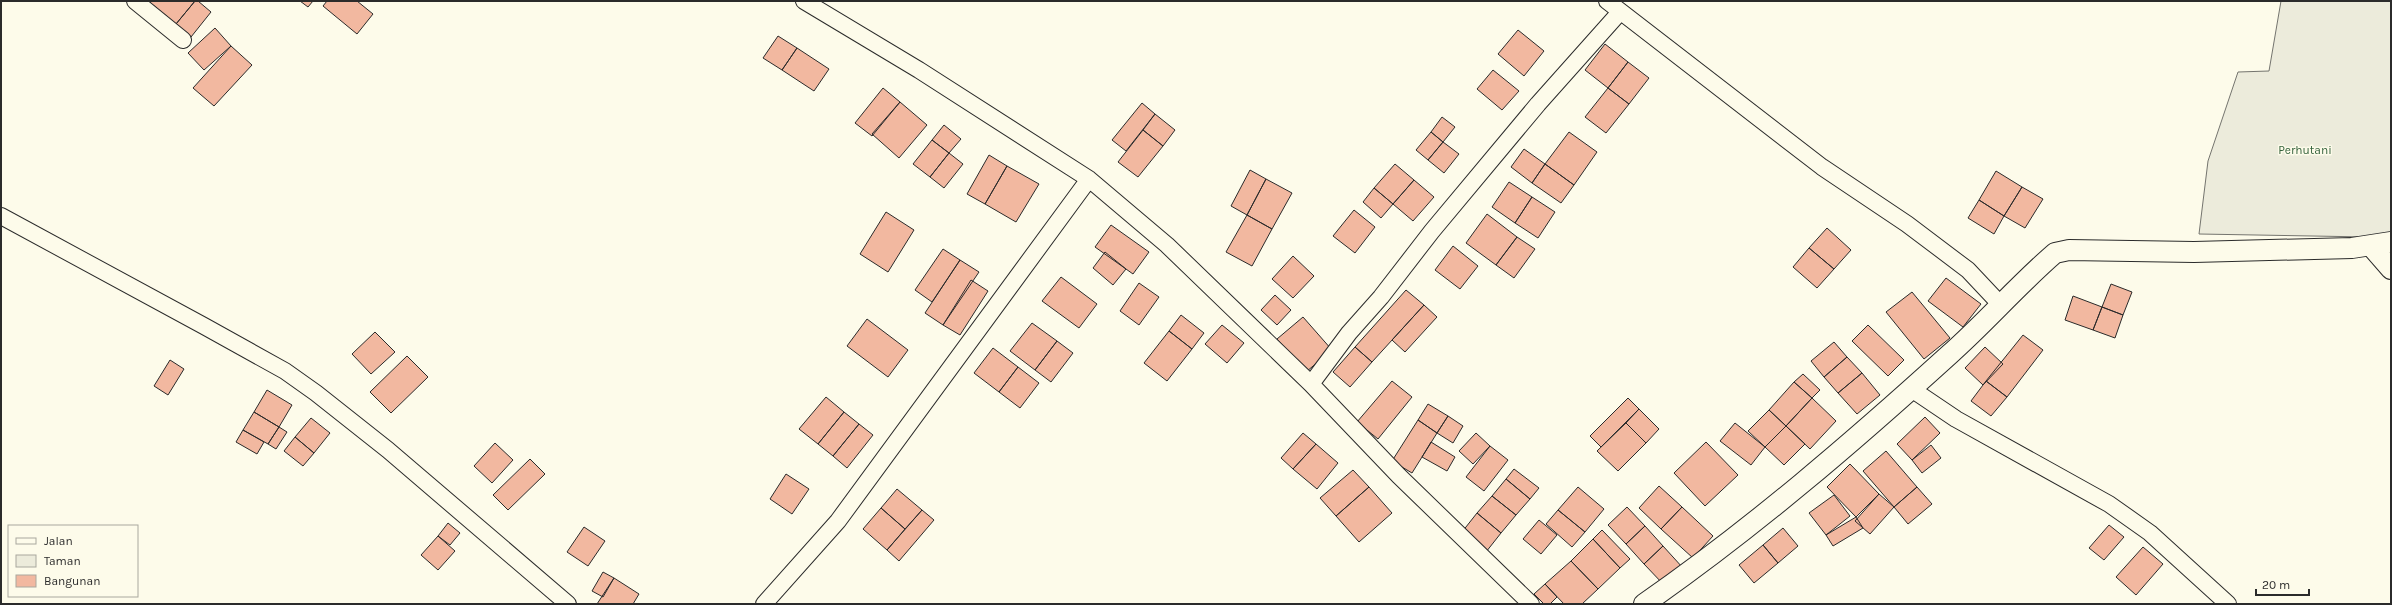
<svg xmlns="http://www.w3.org/2000/svg" width="2392" height="605" font-family="Karla,sans-serif">
<rect width="100%" height="100%" fill="#fdfbea"/>
<!-- green -->
<path fill="#ecebdb" stroke="#74746e" d="M2281,1H2391V248L2369,237L2199,234L2208,161L2238,72L2269,71Z"/>
<!-- building -->
<path fill="#f2b8a0" stroke="#2b2b2b" d="M148,1H195L176,24Z
M195,1H198L211,12L191,37L176,24Z
M300,1H313L308,7Z
M327,1H357L373,14L357,34L323,6Z
M215,28L231,46L204,70L188,53Z
M1518,30L1544,51L1524,76L1498,54Z
M778,36L797,48L782,70L763,58Z
M1605,44L1628,62L1608,88L1585,70Z
M231,46L252,65L214,106L193,88Z
M797,48L829,69L814,91L782,70Z
M1628,62L1649,78L1629,104L1608,88Z
M1493,70L1519,91L1502,110L1477,89Z
M883,88L900,102L872,136L855,123Z
M1608,88L1629,104L1606,133L1585,117Z
M900,102L927,125L899,158L872,134Z
M1142,103L1155,114L1126,151L1112,140Z
M1155,114L1175,130L1163,146L1143,130Z
M1442,117L1455,127L1443,142L1431,132Z
M944,125L961,139L949,153L932,140Z
M1143,130L1163,146L1138,177L1118,162Z
M1431,132L1443,142L1428,160L1416,150Z
M1569,132L1597,152L1574,185L1545,164Z
M932,140L949,153L930,177L913,164Z
M1443,142L1459,154L1444,173L1428,160Z
M1524,149L1545,164L1532,183L1511,167Z
M949,153L963,164L944,188L930,177Z
M989,155L1007,166L985,204L967,194Z
M1395,164L1414,180L1393,204L1374,188Z
M1545,164L1574,185L1561,203L1532,183Z
M1007,166L1039,184L1016,222L985,204Z
M1250,170L1266,179L1247,215L1231,206Z
M1996,171L2022,187L2004,216L1979,200Z
M1266,179L1292,193L1272,229L1247,215Z
M1414,180L1434,197L1413,221L1393,204Z
M1509,182L1532,197L1515,223L1492,207Z
M2022,187L2043,199L2025,228L2004,216Z
M1374,188L1393,204L1381,218L1363,202Z
M1532,197L1555,212L1538,238L1515,223Z
M1979,200L2004,216L1994,234L1968,218Z
M1354,210L1375,227L1355,253L1333,236Z
M886,212L914,230L888,272L860,254Z
M1487,214L1517,237L1496,265L1466,243Z
M1247,215L1272,229L1252,266L1226,252Z
M1111,225L1149,252L1133,274L1095,247Z
M1827,228L1851,250L1834,269L1809,248Z
M1517,237L1535,249L1514,278L1496,265Z
M1453,246L1478,266L1460,289L1435,270Z
M1809,248L1834,269L1817,288L1793,267Z
M943,249L960,260L932,302L915,290Z
M1105,252L1126,269L1113,285L1093,268Z
M1293,256L1314,276L1293,298L1272,279Z
M960,260L979,272L943,325L925,313Z
M1061,277L1097,304L1079,328L1042,301Z
M1946,278L1981,304L1963,327L1928,301Z
M971,280L988,291L960,335L943,325Z
M1139,283L1159,297L1139,325L1120,311Z
M2111,284L2132,292L2123,315L2102,307Z
M1406,290L1424,305L1372,362L1355,347Z
M1912,292L1950,338L1924,359L1886,312Z
M1275,295L1291,310L1277,325L1261,310Z
M2073,296L2102,307L2093,330L2065,320Z
M1424,305L1437,317L1405,352L1392,340Z
M2102,307L2123,315L2115,338L2093,330Z
M1181,315L1204,333L1192,349L1169,331Z
M1303,317L1332,350L1306,372L1277,339Z
M867,319L908,350L888,377L847,346Z
M1032,323L1057,341L1035,370L1010,351Z
M1222,325L1244,343L1227,363L1205,344Z
M1868,325L1904,360L1888,376L1852,341Z
M1169,331L1192,349L1167,381L1144,363Z
M375,332L395,352L371,374L352,354Z
M2023,335L2043,350L2007,397L1986,381Z
M1057,341L1073,353L1051,382L1035,370Z
M1834,342L1847,357L1824,377L1811,361Z
M1355,347L1372,362L1350,387L1333,372Z
M1985,347L2003,364L1983,385L1965,368Z
M993,348L1018,367L999,392L974,373Z
M407,356L428,377L391,413L370,392Z
M1847,357L1862,373L1838,393L1824,377Z
M170,360L184,369L168,395L154,386Z
M1018,367L1039,383L1020,408L999,392Z
M1862,373L1880,395L1857,414L1838,393Z
M1803,374L1820,390L1812,398L1794,382Z
M1392,381L1412,397L1378,439L1357,422Z
M1986,381L2007,397L1991,416L1971,401Z
M1794,382L1812,398L1786,426L1769,410Z
M267,390L292,405L279,427L254,412Z
M826,397L844,412L818,444L799,429Z
M1628,398L1639,409L1601,447L1590,436Z
M1812,398L1836,421L1810,449L1786,426Z
M1428,404L1448,416L1437,433L1418,420Z
M1639,409L1659,429L1646,443L1626,423Z
M1769,410L1786,426L1765,447L1748,431Z
M254,412L279,427L268,444L243,430Z
M844,412L859,424L833,456L818,444Z
M1448,416L1463,426L1453,443L1437,433Z
M1925,417L1940,433L1912,460L1897,444Z
M311,418L330,433L314,453L295,437Z
M1418,420L1437,433L1412,473L1392,461Z
M1626,423L1646,443L1618,471L1597,451Z
M1735,423L1765,447L1751,465L1720,441Z
M859,424L873,435L847,468L833,456Z
M1786,426L1805,444L1784,465L1765,447Z
M279,427L287,432L276,449L268,444Z
M243,430L264,442L257,454L236,442Z
M1303,433L1316,444L1293,469L1281,458Z
M1476,433L1490,446L1473,464L1459,451Z
M295,437L314,453L303,466L284,451Z
M1431,442L1455,457L1447,471L1422,457Z
M1706,442L1738,475L1705,506L1674,473Z
M495,443L513,460L492,483L474,466Z
M1316,444L1338,463L1317,489L1293,469Z
M1931,445L1941,458L1922,473L1912,460Z
M1490,446L1508,460L1484,491L1466,477Z
M1886,451L1917,487L1894,507L1863,471Z
M530,459L545,474L508,510L493,495Z
M1850,464L1879,494L1856,517L1827,487Z
M1514,469L1539,488L1530,499L1506,479Z
M1353,470L1369,487L1336,516L1320,498Z
M786,474L809,489L792,514L770,499Z
M1506,479L1530,499L1516,515L1492,496Z
M1659,486L1682,507L1661,529L1639,508Z
M1369,487L1392,513L1359,542L1336,516Z
M1578,487L1604,509L1585,532L1558,510Z
M1917,487L1932,504L1908,524L1894,507Z
M897,489L922,510L905,529L881,508Z
M1879,494L1894,507L1870,534L1855,521Z
M1834,495L1850,516L1826,535L1809,513Z
M1492,496L1516,515L1501,533L1477,513Z
M1627,507L1645,526L1626,544L1608,525Z
M1682,507L1713,536L1693,558L1661,529Z
M881,508L905,529L887,550L863,529Z
M922,510L934,520L899,561L887,550Z
M1558,510L1585,532L1572,547L1546,524Z
M1477,513L1501,533L1486,552L1462,532Z
M1856,517L1863,528L1833,546L1826,535Z
M1539,520L1557,535L1541,554L1523,539Z
M448,523L460,533L450,545L438,536Z
M2109,525L2124,537L2104,560L2089,548Z
M1645,526L1663,546L1644,564L1626,544Z
M584,527L605,541L588,566L567,552Z
M1783,528L1798,546L1778,563L1763,545Z
M1602,530L1630,559L1620,568L1593,539Z
M438,536L455,551L438,570L421,555Z
M1593,539L1620,568L1598,589L1571,561Z
M1763,545L1778,563L1754,583L1739,565Z
M1663,546L1683,568L1664,585L1644,564Z
M2143,547L2163,564L2136,595L2116,577Z
M1571,561L1598,589L1582,604H1564L1545,584Z
M603,572L614,578L603,597L592,591Z
M614,578L639,594L633,604H597Z
M1545,584L1557,597L1550,604H1544L1534,594Z"/>
<g fill="none" stroke-linecap="round" stroke-linejoin="round">
<!-- minor casing -->
<g stroke="#2b2b2b" stroke-width="18">
<path id="minor" d="M135,1L183,40
M804,1L919,70L1089,179L1167,245L1311,384L1399,476L1531,604
M1607,1L1822,167L1907,224L1968,270L2000,304
M1,216L204,326L285,371L316,393L388,450L568,604
M1311,384L1349,333L1381,297L1432,231L1538,104L1620,12
M1910,388L1956,419L2109,504L2150,533L2228,604
M764,604L838,521L1089,179"/>
</g>
<!-- tertiary casing -->
<g stroke="#2b2b2b" stroke-width="22">
<path id="tertiary" d="M2371,246L2391,269
M1644,604C1752,529 1853,442 1950,354C1986,322 2018,285 2055,253L2069,250L2194,252L2352,248L2391,242"/>
</g>
<!-- minor -->
<use href="#minor" stroke="#fdfbea" stroke-width="16"/>
<!-- tertiary -->
<use href="#tertiary" stroke="#fdfbea" stroke-width="20"/>
</g>
<g text-anchor="middle" dominant-baseline="central" stroke-width="3" stroke-linejoin="round" paint-order="stroke">
<!-- park labels -->
<g font-size="12" fill="#34623c" stroke="#fdfbea">
<text x="2305" y="150">Perhutani</text>
</g>
</g>
<!-- border -->
<rect width="2392" height="605" fill="none" stroke="#2b2b2b" stroke-width="4"/>
<!-- legend -->
<rect x="8" y="525" width="130" height="72" fill="#fdfbea" stroke="#a9a89e"/>
<rect x="16" y="538" width="20" height="6" fill="#fdfbea" stroke="#a9a89e"/>
<text x="44" y="545" font-size="12" fill="#2b2b2b">Jalan</text>
<rect x="16" y="555" width="20" height="12" fill="#ecebdb" stroke="#a9a89e"/>
<text x="44" y="565" font-size="12" fill="#2b2b2b">Taman</text>
<rect x="16" y="575" width="20" height="12" fill="#f2b8a0" stroke="#a9a89e"/>
<text x="44" y="585" font-size="12" fill="#2b2b2b">Bangunan</text>
<!-- scale -->
<path d="M2256 589v6h53v-6" fill="none" stroke="#2b2b2b" stroke-width="2"/>
<text x="2262" y="589" font-size="12" fill="#2b2b2b" stroke="#fdfbea" stroke-width="3" paint-order="stroke">20 m</text>
</svg>
